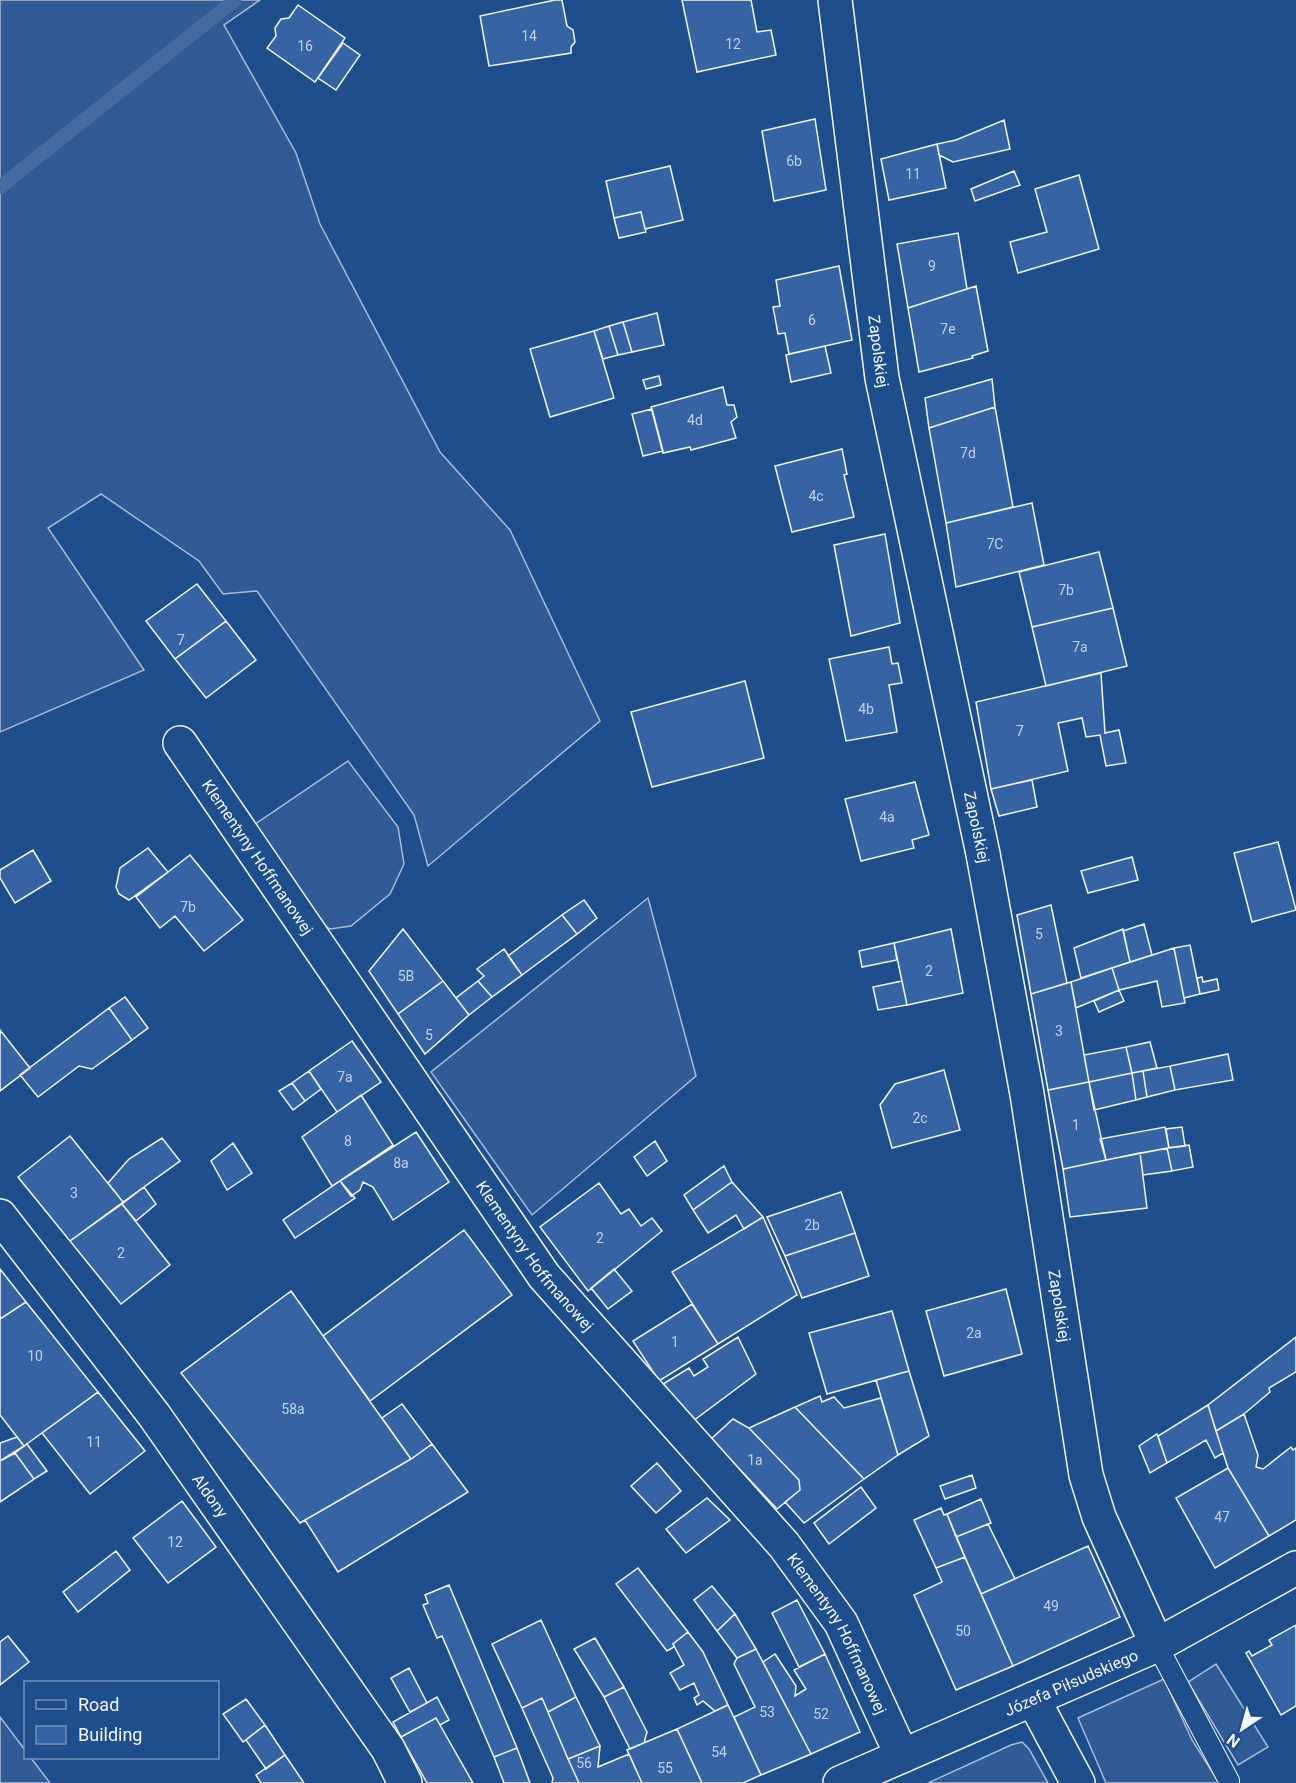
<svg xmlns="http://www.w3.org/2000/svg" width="1296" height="1783" font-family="Roboto,sans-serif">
<rect width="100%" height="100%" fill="#1f4e8c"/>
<!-- built -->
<path fill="#305b95" stroke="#a8bbd7" stroke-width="1.5" d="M0,0H260L224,25L296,153L320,224L440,452L510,530L600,721L428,866L414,815L257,591L223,594L199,561L101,494L48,528L144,670L0,732Z
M348,761L398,827L404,864L390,894L351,926L330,929L320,922L251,827Z
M648,898L696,1076L532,1215L431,1072Z
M1216,1664L1268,1747L1238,1765L1188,1682Z
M1164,1679L1192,1740L1219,1783H1106L1078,1718Z
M0,1717L25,1750L26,1758H31L50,1783H0Z
M1022,1742L1029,1749L1048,1783H928L1011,1745Z"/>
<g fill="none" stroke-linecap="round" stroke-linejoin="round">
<!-- stream -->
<path stroke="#446ba0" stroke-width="14" d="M0,187L235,0"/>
</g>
<!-- building -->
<path fill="#3563a3" stroke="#f2f6ff" stroke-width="1.5" d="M555,0H562L567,26L573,30L575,42L571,47V53L489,66L480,16Z
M682,0H751L757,32L771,30L776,55L697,72Z
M298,5L345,38L315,82L267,48L276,36L275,28L281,19L289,18Z
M343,43L360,55L336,90L318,78Z
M815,119L826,190L774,201L762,131Z
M1004,120L1010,149L953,162L939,155L937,144L956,140Z
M937,144L946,188L889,200L881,159Z
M670,166L683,220L645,229L641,212L614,218L606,181Z
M1014,171L1020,185L975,201L971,189Z
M1079,175L1099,249L1018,273L1010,242L1047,232L1035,189Z
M641,212L646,232L619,238L614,218Z
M958,233L967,289L908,308L897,244Z
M839,266L852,340L789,354L785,333L778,334L773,307L780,306L776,280Z
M976,286L988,351L972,356L973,358L919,372L908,308Z
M657,313L664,345L632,352L623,322Z
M623,322L632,352L618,355L609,326Z
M609,326L618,355L603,359L594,331Z
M594,331L614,398L550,417L530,349Z
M825,346L831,373L791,382L786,355Z
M659,376L661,385L646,389L643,380Z
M992,379L995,407L929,428L925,398Z
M723,387L727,405H734L737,417L731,422L736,438L691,450L690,447L663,453L651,407Z
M995,407L1013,507L946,523L929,428Z
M652,409L663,451L643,456L632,414Z
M842,449L847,474L844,475L854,517L792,532L775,466Z
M1032,503L1044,565L956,587L946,523Z
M885,534L900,623L851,636L834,545Z
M1099,552L1113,608L1032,627L1019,572Z
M197,584L226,621L175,659L146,621Z
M1113,608L1127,666L1046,686L1032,627Z
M226,621L256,660L206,698L175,659Z
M889,647L892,664L898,663L902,683L889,685L897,732L846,741L829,659Z
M1101,673L1105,733L1119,730L1126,763L1106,766L1100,735L1086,737L1082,718L1058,723L1068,771L991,789L976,702Z
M745,681L764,758L652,787L631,712Z
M1032,780L1037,807L999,816L991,789Z
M915,782L929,835L912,840L914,848L861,861L845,799Z
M1278,842L1296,910L1252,922L1234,853Z
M148,848L168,872L129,900L119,894L116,887L120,868Z
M33,850L51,881L15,903L0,878V870Z
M190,855L243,920L204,951L175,916L160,928L136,897Z
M1132,857L1138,880L1088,893L1081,871Z
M584,900L597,918L577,934L562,915Z
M1051,905L1067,983L1031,994L1017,915Z
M562,915L577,934L522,975L508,956Z
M1144,924L1152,955L1130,962L1123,931Z
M403,929L443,981L398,1014L369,971Z
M951,929L963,993L907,1005L894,943Z
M1123,929L1130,962L1081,978L1074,948Z
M894,943L897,960L862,967L859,951Z
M1190,945L1200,994L1184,998L1174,948Z
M1174,948L1185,1003L1162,1007L1157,981L1119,990L1112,968Z
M504,949L522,975L492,997L478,981L484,976L477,969Z
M1112,968L1119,990L1076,1008L1071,982Z
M1202,977L1203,982L1217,979L1219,990L1200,994L1197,978Z
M443,981L469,1015L425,1054L398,1014Z
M478,981L492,997L469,1015L456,998Z
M902,981L907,1005L878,1010L873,987Z
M1071,982L1089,1082L1048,1090L1031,994Z
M1119,990L1124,1001L1099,1012L1094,1001Z
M125,997L148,1028L132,1040L109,1008Z
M109,1008L132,1040L92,1069L79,1066L38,1097L20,1075Z
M0,1030L30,1068L0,1091Z
M352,1041L381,1082L337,1112L309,1071Z
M1150,1042L1157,1068L1132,1073L1126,1047Z
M1126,1047L1132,1073L1089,1082L1084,1055Z
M1228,1054L1233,1080L1175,1090L1170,1066Z
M1170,1066L1175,1090L1147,1097L1143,1071Z
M944,1070L960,1130L892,1148L880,1105L895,1084Z
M309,1071L321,1089L305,1101L292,1083Z
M1143,1071L1147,1097L1136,1100L1132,1073Z
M1132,1073L1136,1100L1094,1110L1089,1082Z
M1089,1082L1106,1160L1063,1169L1048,1090Z
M292,1083L305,1101L293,1110L279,1091Z
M361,1095L393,1145L332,1186L302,1137Z
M1165,1127L1169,1148L1106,1160L1100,1139Z
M1182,1127L1185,1146L1169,1148L1166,1129Z
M416,1132L449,1182L393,1220L373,1187L363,1182L360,1190L351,1196L340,1181Z
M70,1136L123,1202L70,1241L18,1177Z
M162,1138L180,1161L123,1202L108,1183L129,1159Z
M655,1141L667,1161L647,1176L634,1157Z
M233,1143L252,1173L227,1190L211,1161Z
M1189,1145L1193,1167L1172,1171L1167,1148Z
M1167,1148L1172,1171L1143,1175L1140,1153Z
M1140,1153L1147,1208L1070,1217L1063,1169Z
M724,1166L732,1182L693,1210L684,1195Z
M340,1181L355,1198L295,1238L283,1220Z
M732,1182L763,1217L744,1229L736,1215L708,1233L693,1210Z
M599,1183L621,1214L629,1209L641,1226L652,1218L662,1231L588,1291L540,1227Z
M144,1187L156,1204L136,1221L122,1204Z
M841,1192L855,1233L785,1256L767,1217Z
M122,1204L170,1265L121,1304L70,1241Z
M763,1217L797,1295L718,1344L672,1272Z
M464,1230L512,1295L370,1401L323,1336Z
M855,1233L869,1276L802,1298L785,1256Z
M0,1269L26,1302L0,1319Z
M614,1269L632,1291L608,1309L591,1288Z
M1006,1289L1022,1354L944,1376L926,1311Z
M291,1291L411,1459L300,1523L181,1373Z
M26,1302L98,1392L24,1446L0,1415V1319Z
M692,1304L718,1344L659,1381L633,1341Z
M892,1311L909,1371L827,1394L809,1333Z
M738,1337L756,1374L693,1421L663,1384L689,1368L694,1376L708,1367L703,1359Z
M1296,1337V1372L1269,1388L1270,1392L1244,1414L1216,1431L1208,1405Z
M909,1371L929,1436L898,1455L876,1380Z
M98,1392L145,1451L90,1494L42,1433Z
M820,1396L822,1402L834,1397L844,1408L881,1398L898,1455L864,1479L795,1407Z
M402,1404L432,1444L411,1459L382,1418Z
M1208,1405L1223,1453L1215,1458L1206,1440L1167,1463L1158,1436Z
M795,1407L864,1479L804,1523L785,1502L800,1490L799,1480L749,1428Z
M1244,1414L1258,1455L1256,1467L1263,1469L1291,1447L1293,1450L1296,1448V1520L1269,1536L1228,1468L1216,1431Z
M733,1419L749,1428L799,1480L800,1490L777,1509L711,1439Z
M1157,1434L1167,1463L1150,1473L1139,1446Z
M17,1437L24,1446L0,1461V1443Z
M27,1444L47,1471L34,1479L15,1453Z
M432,1444L468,1492L338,1572L305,1520L411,1459Z
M15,1453L34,1479L0,1502V1461Z
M657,1463L681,1491L656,1513L631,1486Z
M1228,1468L1269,1536L1215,1568L1176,1498Z
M972,1475L976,1488L945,1499L940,1486Z
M861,1487L876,1508L829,1544L814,1523Z
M707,1498L730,1520L686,1553L666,1529Z
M981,1499L991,1523L956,1537L947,1514Z
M182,1501L216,1547L168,1583L133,1538Z
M941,1508L944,1515L947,1514L965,1557L936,1568L914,1520Z
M988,1524L1015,1579L981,1594L956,1537Z
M1088,1546L1120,1617L1013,1666L981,1594Z
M116,1551L130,1570L78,1612L63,1592Z
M965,1557L1013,1666L956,1690L914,1595L942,1582L936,1568Z
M638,1568L688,1632L673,1644L674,1647L667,1651L616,1584Z
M449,1585L517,1748L494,1757L442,1636L437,1638L423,1605L428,1603L425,1595Z
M712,1586L735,1614L717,1631L694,1600Z
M797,1600L825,1654L799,1667L772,1613Z
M735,1614L756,1649L737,1658L717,1631Z
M541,1620L576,1697L548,1712L542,1698L522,1708L492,1644Z
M1296,1625V1706L1281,1715L1246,1653L1249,1651L1252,1656L1272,1645L1269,1640Z
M688,1632L703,1652L728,1705L715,1711L703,1701L697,1705L694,1698L699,1695L694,1683L680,1690L670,1673L684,1665L673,1644Z
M8,1636L29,1662L0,1685V1642Z
M595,1638L624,1687L604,1697L574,1649Z
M756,1649L811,1754L761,1775L734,1717L755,1707L734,1664L737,1658Z
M775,1654L796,1686L795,1696L806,1689L794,1670L825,1654L860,1732L811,1754L763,1662Z
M409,1668L427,1703L410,1712L391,1678Z
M624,1687L647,1732L644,1743L630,1749L604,1697Z
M437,1697L449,1720L440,1725L436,1718L401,1737L393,1722Z
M576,1697L600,1746L568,1759L548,1712Z
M542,1698L568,1759L579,1783H552L553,1778L522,1708Z
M246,1699L265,1725L243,1742L223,1714Z
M728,1705L761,1775L743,1783H702L677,1729Z
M436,1718L440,1725L473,1783H427L401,1737Z
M265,1725L285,1755L266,1769L246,1740Z
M677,1729L702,1783H642L627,1750Z
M600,1746L598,1767L629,1754L642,1783H579L568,1759Z
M517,1748L530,1783H504L494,1757Z
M285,1755L304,1783H261L256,1775Z"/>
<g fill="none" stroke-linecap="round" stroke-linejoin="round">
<!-- service casing -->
<g stroke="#f2f6ff" stroke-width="22">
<path id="service" d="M1157,1645L1229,1781"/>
</g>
<!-- minor casing -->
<g stroke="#f2f6ff" stroke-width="36">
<g id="minor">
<path id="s1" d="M835,0L882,378L983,854L1027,1094L1086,1475L1099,1517L1157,1645"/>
<path id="s2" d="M180,743L544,1276L784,1545L841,1623L902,1756"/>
<path id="s3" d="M0,1216L154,1415L388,1749L405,1783"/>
<path d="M1033,1699L1078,1783"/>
</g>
</g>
<!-- tertiary casing -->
<g stroke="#f2f6ff" stroke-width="36">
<g id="tertiary">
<path id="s4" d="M840,1783L1157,1645L1296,1568"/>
</g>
</g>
<!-- service -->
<use href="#service" stroke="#1f4e8c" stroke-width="20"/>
<!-- minor -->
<use href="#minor" stroke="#1f4e8c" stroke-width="33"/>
<!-- tertiary -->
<use href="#tertiary" stroke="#1f4e8c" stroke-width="33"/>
</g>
<g text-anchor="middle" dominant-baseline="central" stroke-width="4.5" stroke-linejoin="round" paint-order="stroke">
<!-- number labels -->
<g font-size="14" fill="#c3d1e8">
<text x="529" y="36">14</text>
<text x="733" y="44">12</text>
<text x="305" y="46">16</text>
<text x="794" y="161">6b</text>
<text x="913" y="174">11</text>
<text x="932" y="266">9</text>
<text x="812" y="320">6</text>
<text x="948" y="329">7e</text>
<text x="695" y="420">4d</text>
<text x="968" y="453">7d</text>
<text x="816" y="496">4c</text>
<text x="995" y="544">7C</text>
<text x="1066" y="590">7b</text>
<text x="181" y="640">7</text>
<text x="1080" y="647">7a</text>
<text x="866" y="709">4b</text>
<text x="1020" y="731">7</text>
<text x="887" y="817">4a</text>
<text x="188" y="907">7b</text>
<text x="1039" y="934">5</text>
<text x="929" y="971">2</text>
<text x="406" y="976">5B</text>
<text x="1059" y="1031">3</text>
<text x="429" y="1035">5</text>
<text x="345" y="1077">7a</text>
<text x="920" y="1118">2c</text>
<text x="1076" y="1125">1</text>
<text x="348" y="1141">8</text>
<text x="401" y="1163">8a</text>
<text x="74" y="1193">3</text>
<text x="812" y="1225">2b</text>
<text x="600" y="1238">2</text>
<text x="121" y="1253">2</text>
<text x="974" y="1333">2a</text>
<text x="675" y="1342">1</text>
<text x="35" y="1356">10</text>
<text x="293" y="1409">58a</text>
<text x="94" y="1442">11</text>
<text x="755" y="1460">1a</text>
<text x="1222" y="1517">47</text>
<text x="175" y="1542">12</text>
<text x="1051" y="1606">49</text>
<text x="963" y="1631">50</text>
<text x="767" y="1712">53</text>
<text x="821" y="1714">52</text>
<text x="719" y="1752">54</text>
<text x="584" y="1763">56</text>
<text x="665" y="1768">55</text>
</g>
<!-- street labels -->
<g font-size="16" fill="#f2f6ff" stroke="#1f4e8c">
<text stroke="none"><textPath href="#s1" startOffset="354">Zapolskiej</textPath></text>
<text stroke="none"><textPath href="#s1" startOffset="840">Zapolskiej</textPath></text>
<text stroke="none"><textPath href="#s2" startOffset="138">Klementyny Hoffmanowej</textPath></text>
<text stroke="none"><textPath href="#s2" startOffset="624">Klementyny Hoffmanowej</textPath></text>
<text stroke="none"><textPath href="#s1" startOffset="1326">Zapolskiej</textPath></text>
<text stroke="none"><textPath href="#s3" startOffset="350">Aldony</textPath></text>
<text stroke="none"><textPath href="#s2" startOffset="1110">Klementyny Hoffmanowej</textPath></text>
<text stroke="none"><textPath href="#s4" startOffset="252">Józefa Piłsudskiego</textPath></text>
</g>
</g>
<!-- legend -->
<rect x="24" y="1681" width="195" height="78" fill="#1f4e8c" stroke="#7391ba" stroke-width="1.5"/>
<rect x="36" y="1700" width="30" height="9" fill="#1f4e8c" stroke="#7391ba" stroke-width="1.5"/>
<text x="78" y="1711" font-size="18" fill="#f2f6ff">Road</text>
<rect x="36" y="1726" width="30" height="18" fill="#3563a3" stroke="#7391ba" stroke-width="1.5"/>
<text x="78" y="1741" font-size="18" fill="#f2f6ff">Building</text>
<!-- north arrow -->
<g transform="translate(1242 1729) rotate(216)" stroke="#1f4e8c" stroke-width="4.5" paint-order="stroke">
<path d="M0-4.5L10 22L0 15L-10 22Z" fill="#f2f6ff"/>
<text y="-9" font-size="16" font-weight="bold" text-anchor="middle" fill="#f2f6ff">N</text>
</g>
</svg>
